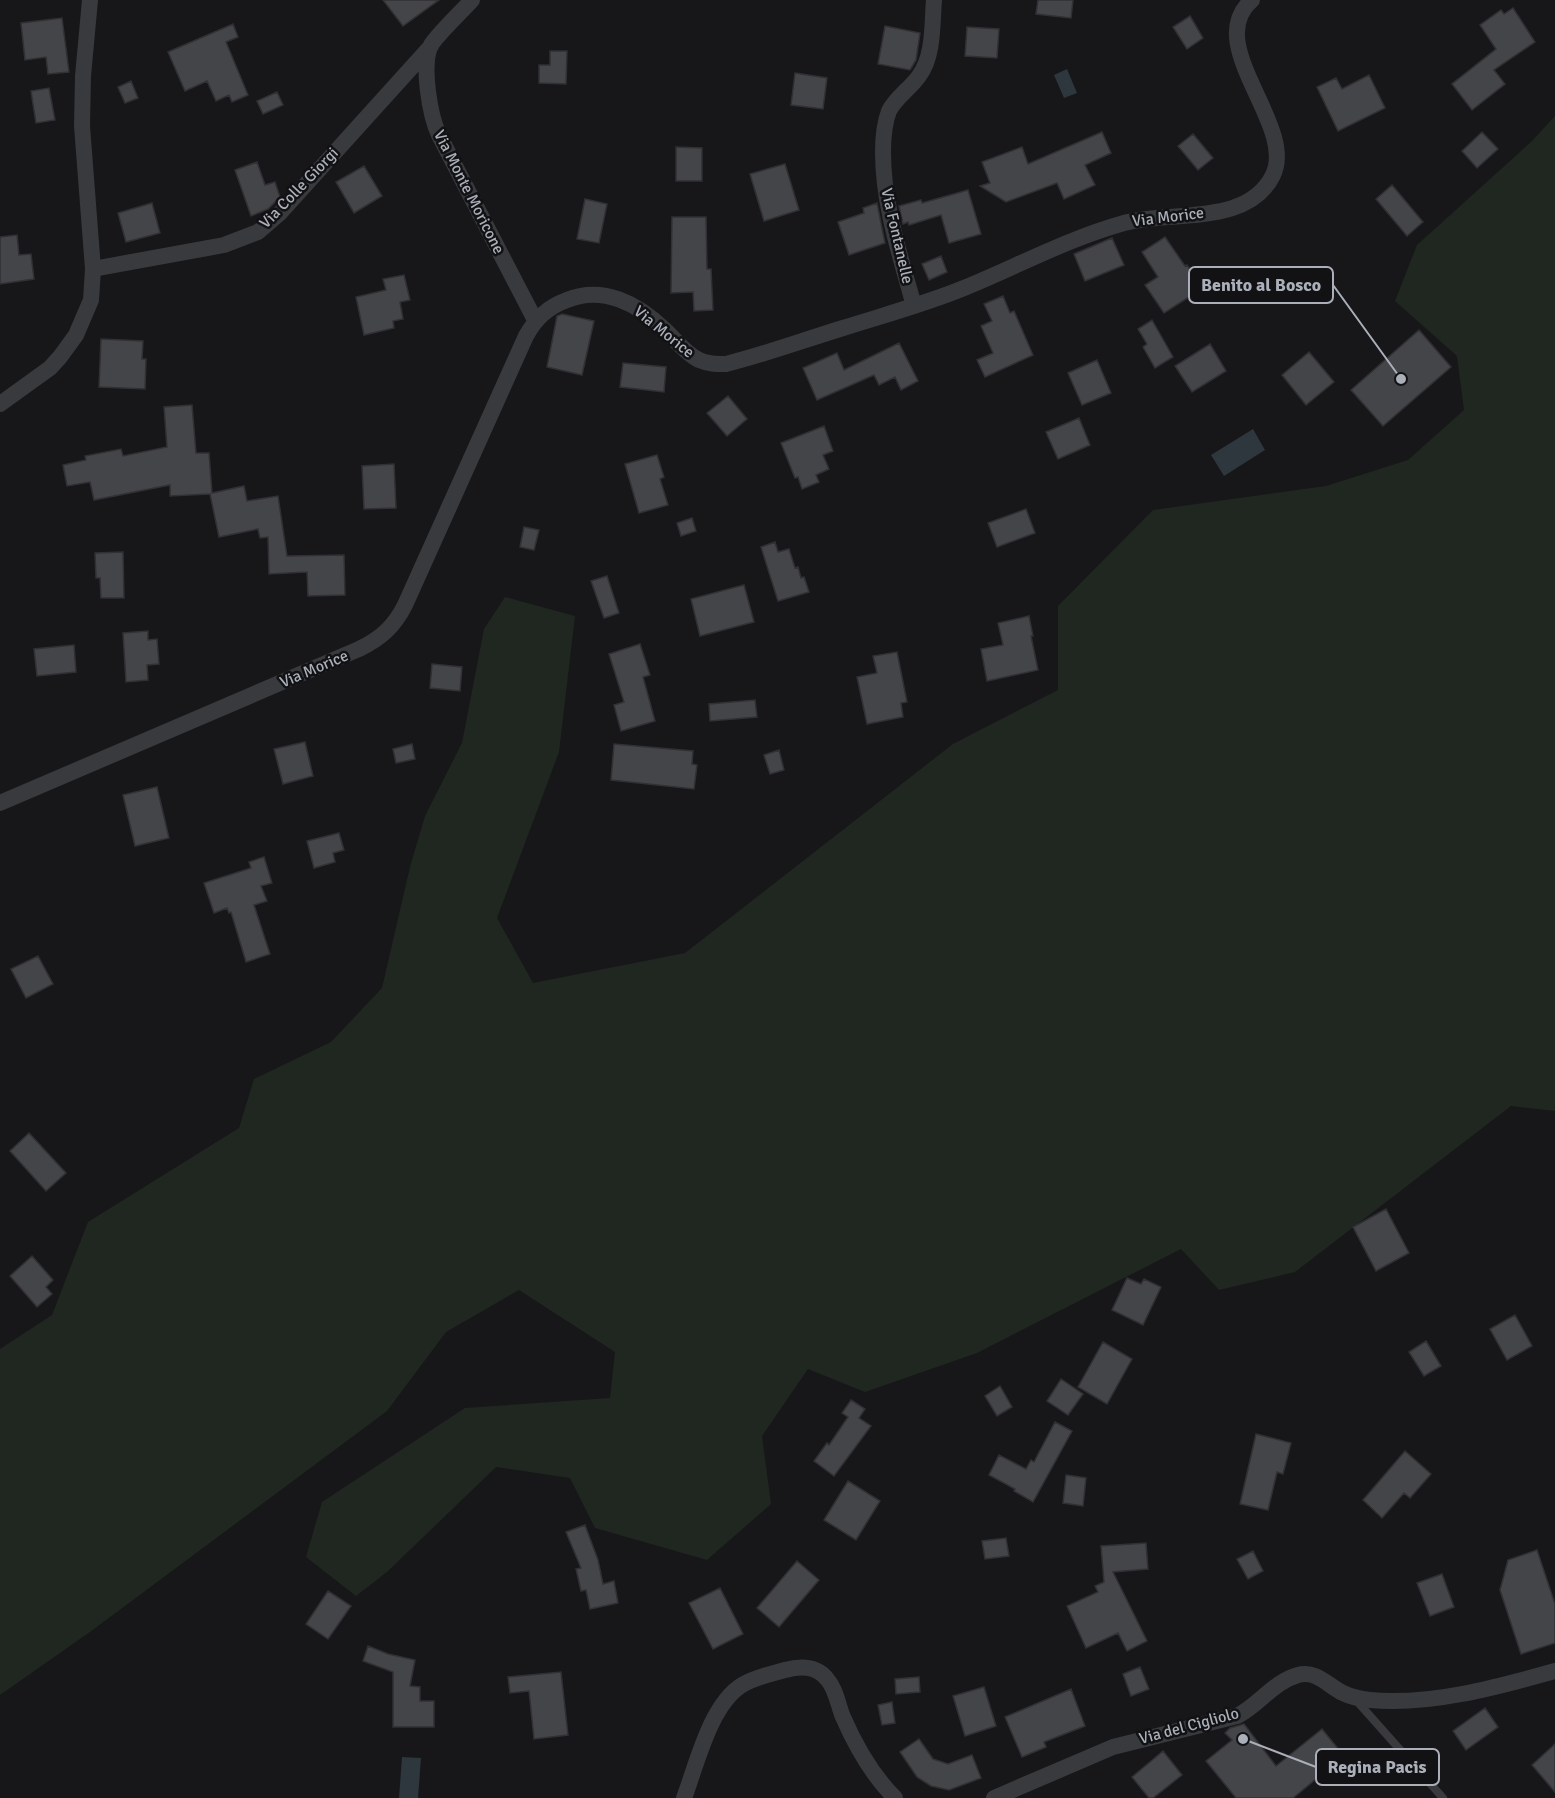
<svg xmlns="http://www.w3.org/2000/svg" width="1555" height="1798" font-family="Signika,sans-serif">
<rect width="100%" height="100%" fill="#171719"/>
<!-- green -->
<path fill="#1f2720" d="M1555,116V1111L1511,1106L1295,1272L1219,1290L1181,1249L977,1353L865,1392L808,1369L762,1436L771,1504L707,1560L595,1528L570,1478L496,1467L387,1572L356,1596L306,1557L322,1502L465,1408L610,1398L615,1352L519,1290L446,1332L387,1411L90,1632L0,1695V1349L52,1315L88,1222L239,1128L254,1079L331,1042L382,988L410,867L425,816L462,743L484,629L505,597L575,616L559,752L497,918L533,983L685,953L953,744L1058,690V606L1153,510L1326,486L1408,460L1464,410L1457,356L1395,301L1417,245L1532,141Z"/>
<!-- water -->
<path fill="#2d373d" d="M1067,69L1077,93L1064,98L1054,75Z
M1253,429L1265,450L1224,476L1211,455Z
M402,1757L421,1758L418,1798H399Z"/>
<!-- building -->
<path fill="#444549" stroke="#313135" stroke-width="1.5" d="M383,0H439L403,26Z
M1038,0H1073L1071,18L1036,14Z
M1513,8L1535,42L1494,70L1505,84L1472,110L1452,84L1496,49L1480,25L1501,10L1504,14Z
M1190,16L1203,38L1187,49L1173,27Z
M62,18L69,72L48,74L46,57L25,60L21,23Z
M233,24L238,37L226,42L248,95L232,102L229,95L216,101L207,81L185,91L168,52Z
M885,26L920,33L916,60L910,70L878,64Z
M967,27L999,29L997,58L965,56Z
M550,51H567L566,84L539,83V65H550Z
M795,73L827,78L823,109L791,105Z
M1369,75L1385,108L1338,131L1317,87L1336,78L1342,89Z
M131,81L138,98L125,103L118,87Z
M49,88L55,120L36,123L31,91Z
M277,92L283,105L263,114L257,101Z
M1102,132L1111,153L1085,165L1095,185L1064,199L1057,183L1006,202L980,186L990,183L982,162L1022,147L1028,164Z
M1482,132L1498,149L1477,168L1462,151Z
M1193,134L1213,158L1198,170L1178,146Z
M676,147L702,148V181H676Z
M257,162L265,185L275,182L280,197L268,209L251,216L235,170Z
M785,164L799,210L764,221L750,174Z
M364,166L382,196L354,213L336,182Z
M1392,185L1423,222L1407,236L1376,199Z
M968,190L981,234L949,243L941,215L909,225L908,222L903,224L899,206L921,200L922,203Z
M585,199L607,204L599,243L577,239Z
M152,203L160,233L126,242L118,213Z
M877,203L885,243L849,255L838,222L864,213L863,208Z
M672,217H706L707,269H711L713,310L694,311L693,292L671,293Z
M17,235L19,255L31,254L34,279L0,284V237Z
M1165,237L1185,266L1187,265L1203,288L1164,313L1145,285L1158,277L1142,252Z
M1112,238L1124,265L1085,281L1074,254Z
M941,256L947,272L929,280L922,264Z
M404,275L410,300L400,302L403,319L393,321L394,328L364,335L356,297L386,290L383,279Z
M1003,296L1010,313L1014,311L1033,355L985,377L977,360L993,353L981,326L992,321L984,304Z
M562,314L594,321L582,375L547,367L557,316Z
M1152,320L1173,357L1155,368L1143,347L1147,344L1138,329Z
M1419,330L1451,367L1383,426L1351,390Z
M101,339L143,341L142,359H146L145,389L99,387Z
M899,343L918,381L901,390L895,377L879,385L874,375L817,400L803,368L837,353L844,370Z
M1210,344L1226,371L1192,392L1175,366Z
M1309,352L1334,382L1306,405L1282,375Z
M1097,360L1111,393L1082,405L1068,373Z
M623,363L666,367L664,392L620,387Z
M728,396L747,419L727,436L707,413Z
M192,405L196,453H209L212,493L244,486L247,501L278,496L287,556L344,555L345,595L308,596L307,572L269,574L268,537L260,538L258,529L219,537L210,494L170,496V485L94,500L90,482L67,486L63,465L86,460L85,456L121,449L123,456L167,447L164,407Z
M1079,418L1090,445L1058,459L1046,432Z
M824,426L833,451L823,455L829,469L816,475L819,482L802,489L798,477L795,478L781,443Z
M657,455L664,477L660,479L668,505L639,513L625,464Z
M394,464L396,508L364,509L362,466Z
M1026,509L1035,533L997,547L988,523Z
M692,518L696,531L681,536L677,523Z
M524,527L539,530L534,550L520,547Z
M775,542L778,552L789,549L795,568L798,567L801,578L804,577L809,592L778,601L761,547Z
M123,552L124,598H101L100,578H96L95,553Z
M607,576L619,613L604,618L591,581Z
M744,585L754,622L700,636L691,599Z
M1029,616L1033,636H1031L1038,670L987,681L981,649L1003,645L998,623Z
M148,631V640L157,639L159,664L147,665L148,680L126,682L123,633Z
M640,644L650,675L643,677L655,721L621,731L614,705L624,702L609,654Z
M74,645L76,672L37,676L34,649Z
M897,652L907,702L901,703L903,717L867,724L857,677L877,673L873,656Z
M432,664L462,667L460,691L430,688Z
M755,700L757,717L710,721L709,704Z
M305,742L313,776L283,784L274,749Z
M412,744L415,759L396,763L393,749Z
M614,744L693,751L692,764L697,765L694,789L611,780Z
M779,750L784,770L770,774L764,755Z
M157,787L169,838L135,846L123,795Z
M339,833L344,850L333,853L335,862L314,868L307,841Z
M264,857L272,883L261,886L267,901L254,905L270,954L246,962L231,912L229,913L227,908L214,913L204,883L251,868L249,862Z
M38,956L53,984L26,998L11,969Z
M29,1133L66,1173L46,1191L10,1151Z
M1386,1209L1409,1253L1376,1271L1353,1227Z
M32,1256L53,1280L46,1287L52,1294L37,1307L10,1276Z
M1127,1278L1141,1284L1144,1279L1161,1287L1143,1325L1112,1310Z
M1515,1315L1532,1346L1507,1360L1490,1329Z
M1426,1341L1441,1366L1424,1376L1409,1352Z
M1103,1342L1132,1359L1107,1404L1078,1387Z
M1061,1379L1083,1394L1068,1415L1047,1401Z
M1000,1386L1012,1407L997,1416L985,1396Z
M851,1400L865,1409L859,1418L871,1426L834,1476L814,1461L827,1443L829,1445L848,1417L842,1413Z
M1055,1422L1072,1431L1033,1502L1014,1491L1015,1489L989,1475L999,1455L1026,1469L1031,1460L1034,1462Z
M1256,1434L1291,1443L1283,1474L1277,1472L1268,1510L1240,1504Z
M1405,1451L1431,1474L1410,1498L1404,1493L1382,1518L1363,1500Z
M1066,1475L1086,1478L1083,1506L1063,1503Z
M848,1481L880,1501L856,1540L824,1520Z
M585,1525L598,1560L603,1584L614,1581L618,1603L590,1609L586,1590L581,1591L576,1569L581,1568L566,1532Z
M1006,1538L1009,1556L985,1559L982,1541Z
M1146,1543L1148,1569L1113,1572L1147,1641L1127,1651L1118,1633L1086,1648L1067,1606L1098,1592L1095,1586L1104,1582L1101,1546Z
M1537,1550L1555,1604V1643L1521,1654L1500,1590L1508,1560Z
M1253,1551L1263,1571L1248,1579L1237,1559Z
M797,1561L819,1580L779,1627L757,1608Z
M1442,1574L1454,1607L1430,1616L1417,1583Z
M720,1588L743,1634L713,1649L689,1603Z
M328,1591L351,1606L328,1639L306,1624Z
M368,1646L388,1654L415,1660L410,1686L420,1687V1701H434V1727H393V1672L363,1661Z
M1140,1667L1149,1689L1131,1696L1123,1674Z
M561,1672L568,1735L534,1739L529,1691L510,1693L508,1677Z
M919,1677L920,1692L896,1694L895,1679Z
M984,1687L996,1726L965,1736L953,1696Z
M1071,1689L1085,1726L1044,1742L1046,1747L1022,1757L1005,1717Z
M892,1702L895,1723L882,1725L878,1705Z
M1485,1708L1498,1727L1466,1750L1453,1731Z
M1244,1724L1276,1766L1322,1729L1344,1756L1293,1798H1236L1206,1761L1232,1740L1225,1733L1230,1728Z
M919,1739L933,1759L948,1764L972,1755L981,1778L949,1790L931,1786L917,1777L900,1752Z
M1555,1744V1792L1532,1765Z
M1163,1751L1182,1775L1153,1798H1149L1132,1777Z"/>
<g fill="none" stroke-linecap="round" stroke-linejoin="round">
<!-- service -->
<path stroke="#383a3e" stroke-width="8" d="M1355,1699L1443,1798"/>
<!-- minor -->
<path stroke="#383a3e" stroke-width="16" d="M472,0C462,11 438,34 431,45C421,65 430,116 439,135L535,320
M93,269L224,245L258,232L280,213L431,46
M914,306C900,255 883,205 883,152C883,139 884,124 889,111C896,97 910,89 919,76C934,56 932,24 934,0
M0,404L50,368L60,357L76,335L91,300L93,269L82,126L83,76L90,0
M0,803L359,649C380,639 394,627 405,605L526,336C536,318 548,307 567,300C603,285 638,304 664,329C675,339 685,353 699,360C708,364 716,364 726,364C766,354 804,340 843,328C884,315 925,304 964,288C1018,266 1067,239 1124,223C1170,210 1248,227 1273,175C1297,125 1201,44 1252,0
M684,1798C697,1764 710,1705 742,1685C755,1677 771,1674 785,1670C800,1666 816,1665 827,1679C836,1689 838,1705 843,1717C856,1747 872,1775 895,1798
M994,1798L1113,1747L1237,1716C1259,1705 1273,1682 1298,1675C1317,1670 1328,1686 1343,1693C1351,1697 1361,1699 1370,1700C1429,1706 1498,1687 1555,1671"/>
</g>
<g text-anchor="middle" dominant-baseline="central" stroke-width="5" stroke-linejoin="round" paint-order="stroke">
<!-- street labels -->
<g font-size="16" fill="#aaafb9" stroke="#121214">
<text transform="translate(299 188) rotate(-46)">Via Colle Giorgi</text>
<text transform="translate(469 192) rotate(63)">Via Monte Moricone</text>
<text transform="translate(1168 217) rotate(-7)">Via Morice</text>
<text transform="translate(897 236) rotate(77)">Via Fontanelle</text>
<text transform="translate(664 332) rotate(39)">Via Morice</text>
<text transform="translate(314 669) rotate(-23)">Via Morice</text>
<text transform="translate(1189 1726) rotate(-15)">Via del Cigliolo</text>
</g>
</g>
<!-- callouts -->
<path fill="none" stroke="#aaafb9" stroke-width="2" d="M1401 379L1333 285M1243 1739L1316 1767"/>
<g fill="#aaafb9" stroke="#121214" stroke-width="2">
<circle cx="1401" cy="379" r="6"/>
<circle cx="1243" cy="1739" r="6"/>
</g>
<g fill="#121214" stroke="#aaafb9" stroke-width="2">
<rect x="1189" y="267" width="144" height="36" rx="6"/>
<rect x="1316" y="1749" width="123" height="36" rx="6"/>
</g>
<g font-size="18" text-anchor="middle" font-weight="bold" fill="#aaafb9">
<text x="1261" y="291">Benito al Bosco</text>
<text x="1377" y="1773">Regina Pacis</text>
</g>
</svg>
